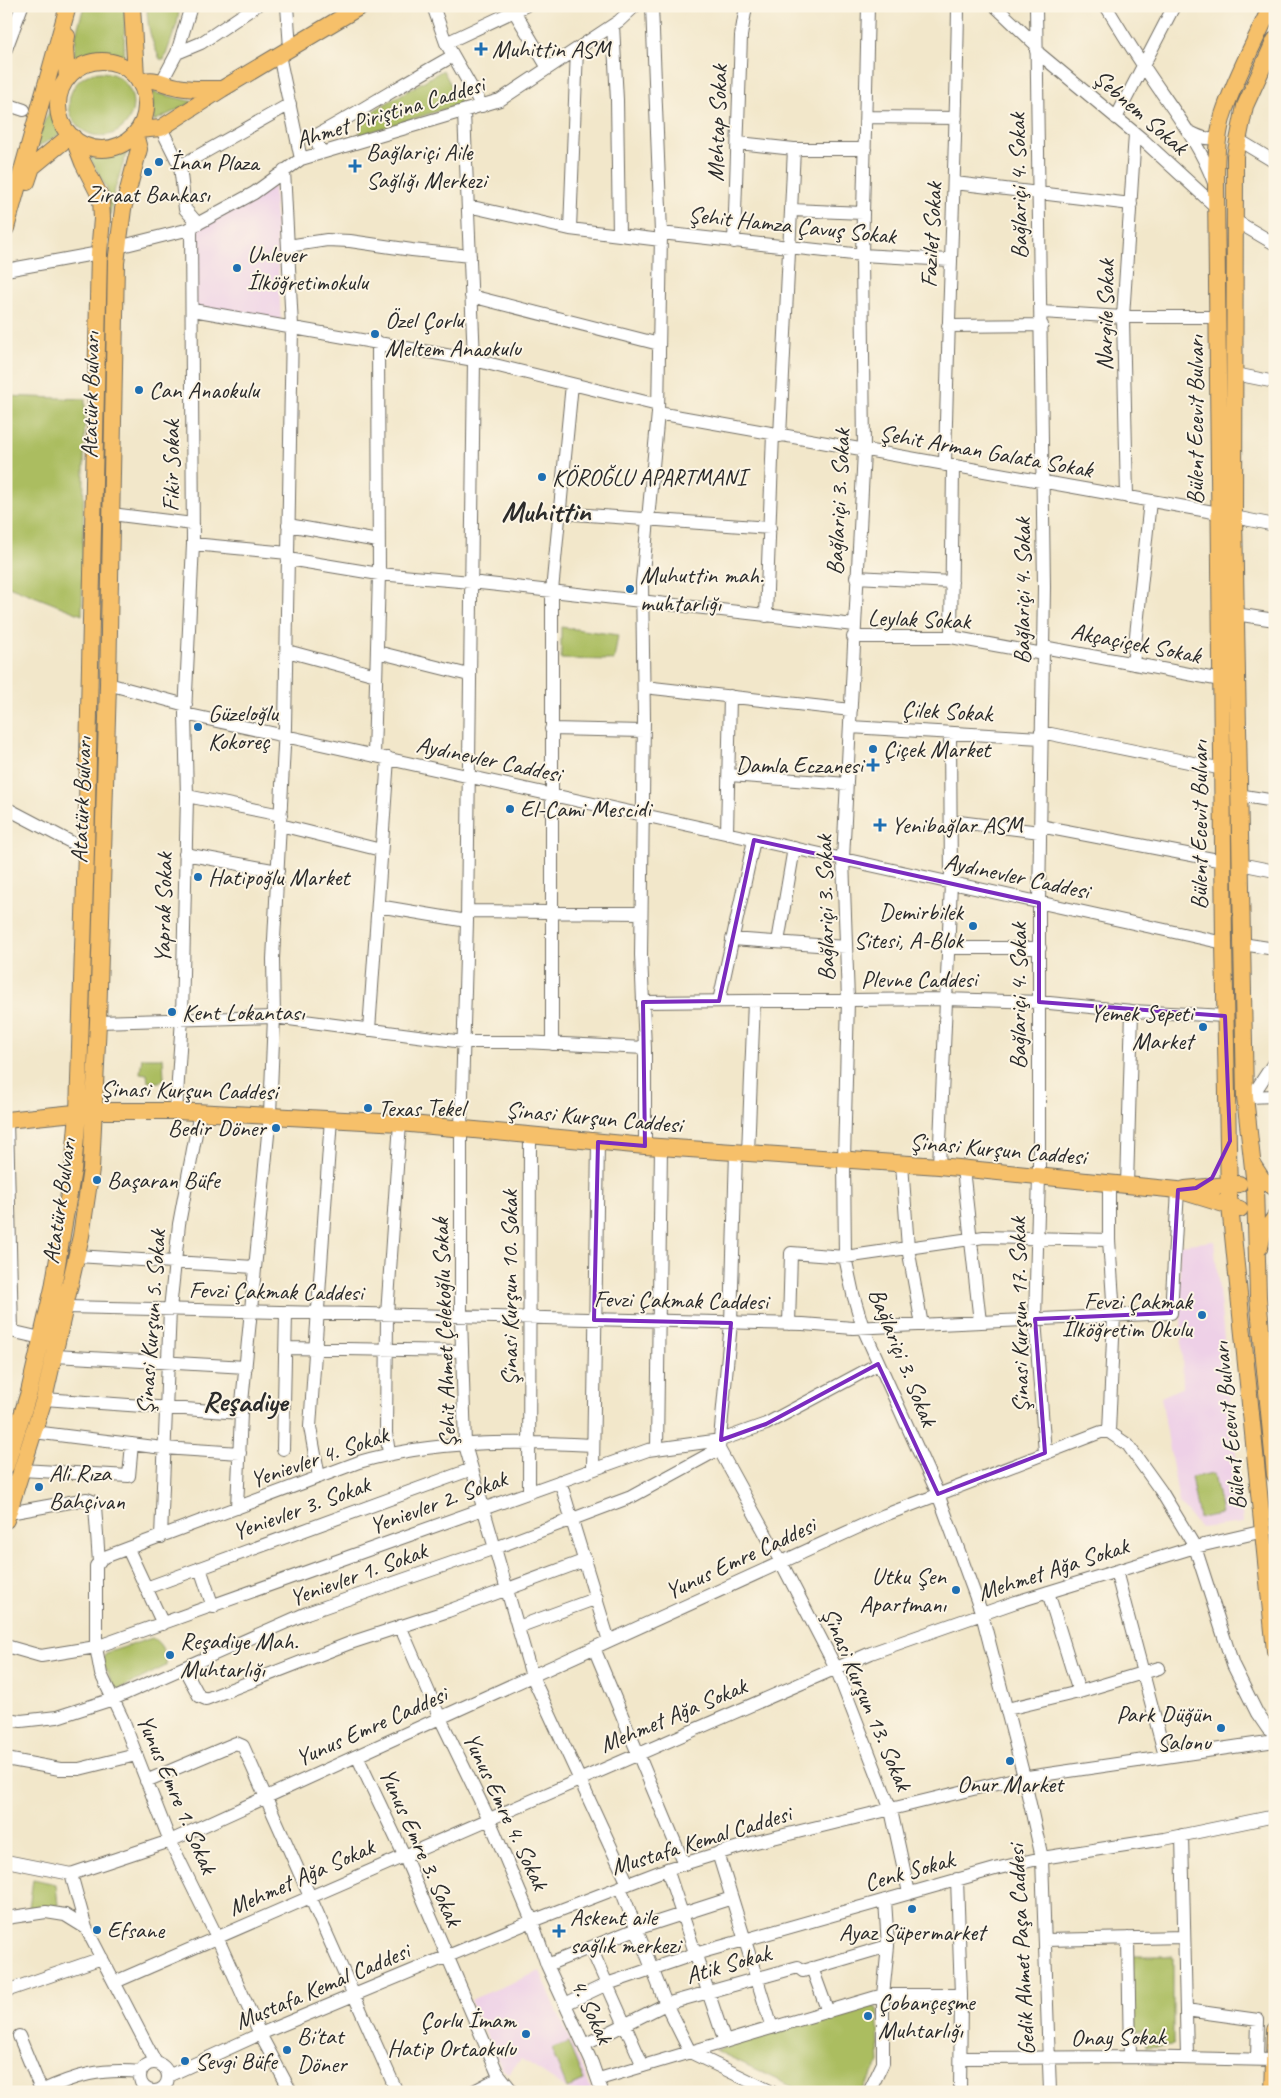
<svg xmlns="http://www.w3.org/2000/svg" width="1281" height="2098" font-family="Caveat,sans-serif">
<rect width="100%" height="100%" fill="#fcf5e5"/>
<filter id="ink" filterUnits="userSpaceOnUse"><feTurbulence type="fractalNoise" baseFrequency=".02" numOctaves="2"/><feDisplacementMap in="SourceGraphic" scale="10" xChannelSelector="R" yChannelSelector="G"/><feConvolveMatrix kernelMatrix="1 2 1 2 8 2 1 2 1" color-interpolation-filters="sRGB"/></filter>
<filter id="wash" filterUnits="userSpaceOnUse"><feTurbulence type="fractalNoise" baseFrequency=".0096" numOctaves="4" result="noise"/><feDisplacementMap in="SourceGraphic" scale="20" xChannelSelector="R" yChannelSelector="G"/><feGaussianBlur stdDeviation="1.12" result="paint"/><feColorMatrix in="noise" values="0 0 0 0 0 0 0 0 0 0 0 0 0 0 0 0 0 1.4 0 .05"/><feComposite in="paint" operator="in"/></filter>
<g filter="url(#wash)">
<rect width="100%" height="100%" fill="#f2e7ca"/>
<!-- built -->
<path fill="#eed0e7" d="M274,186L281,322L195,308L196,229Z
M1214,1241L1243,1523L1200,1528L1179,1503L1161,1397L1183,1387L1179,1245Z
M540,1971L592,2091V2092H572L521,2059L509,2073L502,2069L470,2000Z"/>
<!-- green -->
<path fill="#abbd61" stroke="#6b7446" d="M84,6H125L124,58C104,53 90,57 73,68L76,34Z
M147,6H180L177,24L164,60L160,59C151,41 147,26 147,6Z
M443,70L461,104L360,135L361,118Z
M69 104a32 32 0 1 1 64 0a32 32 0 1 1-64 0Z
M152,92L194,102L154,121Z
M55,100L60,134L29,152Z
M127,152L115,189L109,219L107,189L90,158L109,157Z
M6,396L85,399L82,615L6,585Z
M561,627L618,635L614,660L561,659Z
M142,1058H163L164,1079L161,1082H148L147,1074L140,1073Z
M1275,1234V1318L1268,1246Z
M1214,1473L1222,1514L1199,1518L1191,1477Z
M152,1638C161,1642 168,1656 166,1666L118,1690L114,1687L102,1661L106,1653Z
M33,1879L56,1884L58,1905L38,1909L29,1907Z
M1130,1956H1173V2045L1147,2047L1146,2032H1131Z
M870,2004L877,2009L880,2063L860,2092H804L715,2050Z
M568,2042L584,2081L567,2088L551,2049Z"/>
</g>
<g filter="url(#ink)">
<g fill="none" stroke-linecap="round" stroke-linejoin="round">
<!-- minor casing -->
<g stroke="#716d63" stroke-width="14">
<path id="minor" d="M287,6L290,48
M433,6L446,43L482,106
M511,6L548,68
M868,6L862,255L864,451L843,859L848,1000L844,1160L845,1257L853,1294L863,1328L938,1494L982,1614L1024,1777L1042,1858L1050,2092
M995,6L1035,44
M1036,6L1044,587L1039,903V1176L1035,1319L1045,1453
M1106,6C1118,26 1130,46 1143,65C1168,104 1198,139 1214,183
M613,25L617,100L619,235
M446,43L525,6
M6,49L22,6
M1036,51L1142,139L1216,207
M177,53L201,43L256,6
M279,55L301,159
M162,81L177,53L191,6
M6,104L24,110
M464,112L474,360L467,921L461,1129V1317L465,1445L532,1676L628,1884
M866,117L956,118
M1116,118L1174,6
M161,128L180,166L185,209L198,224
M1188,131C1200,137 1206,141 1219,136
M1237,139L1275,162
M739,143L794,149H865
M321,153L315,136C361,111 406,82 453,56
M180,166L290,104
M955,183L1131,204
M468,206L570,229L661,240
M792,210L863,213
M1234,220L1275,244
M570,229L577,49
M661,233L862,255L949,260
M734,242L741,36L746,6
M288,246L327,240L350,241L412,250L470,256
M118,247L186,230L254,193L301,159L500,100L619,21L635,6
M6,270L99,253
M471,296L659,344
M193,310L474,360L658,405
M1042,312L1123,317H1219
M948,326L1042,325
M1235,374L1275,382
M658,413L1219,513
M780,436L794,149
M945,465C948,312 956,159 958,6
M1127,497L1123,317L1135,134
M560,513L770,528
M111,514L193,524
M1234,517L1275,525
M288,525L378,541
M193,544L288,553
M288,559L379,574L471,582L854,625
M856,577L952,582
M1235,614L1275,620
M766,616L773,434
M853,637H951L1043,654
M951,637L953,467
M1043,647L1221,680
M287,651L376,675
M377,652L469,675
M1133,664L1150,501
M108,684L186,705
M644,687L851,710
M185,714L1224,943
M850,727L1041,738
M551,729L644,731
M1041,732L1223,769
M374,756L379,574L378,342
M730,775L847,784
M1238,795L1275,801
M187,796L281,815
M6,808L86,850
M951,821L1040,832
M280,825L381,850
M1040,826L1223,861
M727,833L730,696
M185,854L278,871
M1240,864L1275,871
M378,906L467,921
M467,911L641,913
M732,939L846,947
M778,942L794,848
M1242,944L1275,949
M947,948H1040
M719,1001L754,840
M643,1002L945,999L1039,1002L1132,1011L1225,1016
M98,1022L274,1017L463,1042H523L645,1048
M369,1030L388,758
M552,1044V591L572,384
M1245,1097L1256,1090L1275,1061
M1247,1097L1275,1096
M176,1111L182,1018L187,796L185,714L193,544L191,227
M7,1120L12,1331
M645,1146V1048L641,955L644,719L642,583L658,413L661,233L652,6
M736,1152L731,1323L719,1449L781,1562L836,1668L891,1810L909,1893
M748,1153L754,1001
M902,1164L908,1248L922,1325
M939,1166L951,883L950,733
M963,1169L980,1322
M1109,1183V1240L1114,1315L1109,1432
M1127,1185L1132,1011
M77,1256L254,1267
M66,1307L803,1324L853,1328L1171,1313L1178,1190
M789,1324L791,1253L845,1257L984,1237L1109,1240
M6,1330L41,1338
M286,1348L462,1351
M55,1356L246,1367
M44,1399L241,1413
M34,1432L163,1448L240,1453
M283,1449L286,1313
M657,1449L661,1147
M389,1453L386,1433L387,1315L400,1123
M593,1469L598,1142
M21,1470L129,1476L132,1444
M319,1477L310,1427L331,1118
M560,1481L609,1641
M529,1491L530,1135
M237,1508L241,1413L270,1114L274,1017L273,959L285,727L292,326L284,170
M9,1513L87,1499L92,1501L95,1506L99,1562
M161,1537L170,1309L179,1224L200,1112
M128,1549L163,1624
M200,1568L213,1607
M1116,1571L1165,1756
M146,1588L472,1469
M1048,1592L1079,1692
M400,1626L440,1718L489,1819L532,1921L547,1965L592,2063L602,2092
M518,1627L597,1598
M6,1646L41,1656L96,1647L648,1450L721,1440L766,1424L878,1364
M594,1648L684,1864
M184,1668L199,1696L206,1699L350,1643L448,1611L586,1560
M1007,1709L1079,1692L1159,1668
M6,1719L21,1721L57,1717L113,1699L307,1613L495,1548L631,1497L719,1449
M357,1756L404,1855L497,2072L513,2092
M6,1759L60,1769H79L136,1755
M146,1781L236,1743L243,1746L397,2092
M1182,1835L1187,2057
M718,1853L772,2028
M6,1861L71,1874L170,1841L885,1515L1101,1432H1109L1128,1445L1161,1491L1195,1547L1233,1665L1257,1713L1268,1729L1275,1734
M667,1869L725,2042
M71,1874L86,1928L156,2063
M957,1879L961,1995L960,2092
M620,1887L666,2004L690,2052L772,2092
M6,1918L46,1912L65,1915L86,1928
M1128,1938L1130,2057
M1045,1940L1184,1937
M591,1948L643,2066
M547,1965L636,1929L732,1898
M812,1968L828,2012
M115,1982L871,1653L1016,1602L1195,1547L1264,1531
M6,1991L102,1958
M565,2004L607,1984L695,1954L995,1869L1042,1858L1164,1839L1275,1816
M1186,2010L1258,2020L1257,2059
M19,2036L42,2092
M584,2045L666,2004L798,1967L803,1971L888,1946
M962,2058L1130,2057L1274,2060
M140 2077a14 14 0 1 1 28 0a14 14 0 1 1-28 0Z
M168,2076L260,2034L532,1921L667,1869L752,1843L1014,1779L1275,1741
M599,2079L883,1995H961
M39,2092C76,2075 101,2068 141,2072
M291,2092L260,2034L217,1937L170,1841L122,1718L101,1674L96,1647V1566L102,1558L359,1462C435,1440 514,1441 593,1445
M472,2092L501,2077
M869,2092L883,2063V1995L888,1946L885,1900"/>
</g>
<!-- major casing -->
<g stroke="#716d63" stroke-width="18">
<path id="major" d="M132,6L136,77
M1271,6C1255,42 1235,78 1223,115C1216,139 1216,164 1216,188L1224,943L1229,1196L1275,1651
M67,36L65,47L67,79
M1275,40L1245,106L1235,156L1234,517L1245,1097L1255,1186L1258,1297L1275,1475
M58 105a44 44 0 1 1 88 0a44 44 0 1 1-88 0Z
M139,82C158,77 161,84 178,87C192,90 207,89 222,89
M138,130L161,128L222,89L361,6
M27,182L32,167L65,140L73,137
M6,228L68,6
M6,1120L94,1111H176L400,1123L645,1146L939,1166L1096,1182L1178,1190L1240,1209
M1253,1165L1262,1179L1275,1188
M1185,1189L1239,1184
M1260,1247L1263,1234L1275,1217
M6,1466L29,1392L53,1288L73,1170L78,1113L86,850L99,253L102,219L101,198L83,163L73,137
M6,1520L44,1399L81,1236L91,1169L98,1022L108,684L116,263L123,209L139,149L135,134
M1273,2092L1275,2030"/>
</g>
<!-- minor -->
<use href="#minor" stroke="#fff" stroke-width="12"/>
<!-- major -->
<use href="#major" stroke="#f6c06b" stroke-width="16"/>
</g>
</g>
<!-- marked area -->
<path fill="none" stroke="#7b2cbf" stroke-width="4" stroke-linejoin="round" d="M754,840L1039,903V1002L1225,1016L1230,1141L1212,1178L1196,1188L1178,1190L1171,1313L1035,1319L1045,1453L938,1494L878,1364L766,1424L721,1440L731,1323L594,1320L598,1142L645,1146L643,1002L719,1001Z"/>
<!-- markers -->
<g fill="#1f6fb2" stroke="#fcf5e5" stroke-width="2">
<path d="M478.5 41.5h5v5h5v5h-5v5h-5v-5h-5v-5h5z"/>
<circle cx="159" cy="162" r="5"/>
<path d="M352.5 158.5h5v5h5v5h-5v5h-5v-5h-5v-5h5z"/>
<circle cx="148" cy="172" r="5"/>
<circle cx="237" cy="268" r="5"/>
<circle cx="375" cy="334" r="5"/>
<circle cx="139" cy="390" r="5"/>
<circle cx="542" cy="477" r="5"/>
<circle cx="630" cy="589" r="5"/>
<circle cx="198" cy="727" r="5"/>
<circle cx="873" cy="749" r="5"/>
<path d="M870.5 757.5h5v5h5v5h-5v5h-5v-5h-5v-5h5z"/>
<circle cx="510" cy="809" r="5"/>
<path d="M877.5 817.5h5v5h5v5h-5v5h-5v-5h-5v-5h5z"/>
<circle cx="198" cy="877" r="5"/>
<circle cx="973" cy="926" r="5"/>
<circle cx="172" cy="1012" r="5"/>
<circle cx="1203" cy="1027" r="5"/>
<circle cx="368" cy="1108" r="5"/>
<circle cx="276" cy="1128" r="5"/>
<circle cx="97" cy="1180" r="5"/>
<circle cx="1202" cy="1315" r="5"/>
<circle cx="39" cy="1487" r="5"/>
<circle cx="956" cy="1590" r="5"/>
<circle cx="170" cy="1655" r="5"/>
<circle cx="1221" cy="1728" r="5"/>
<circle cx="1010" cy="1761" r="5"/>
<circle cx="912" cy="1909" r="5"/>
<circle cx="97" cy="1930" r="5"/>
<path d="M556.5 1923.5h5v5h5v5h-5v5h-5v-5h-5v-5h5z"/>
<circle cx="868" cy="2016" r="5"/>
<circle cx="526" cy="2034" r="5"/>
<circle cx="287" cy="2050" r="5"/>
<circle cx="185" cy="2061" r="5"/>
</g>
<g text-anchor="middle" dominant-baseline="central" stroke-width="4" stroke-linejoin="round" paint-order="stroke">
<!-- poi labels -->
<g font-size="24" fill="#2b2b2b" stroke="#fcf5e5" text-anchor="start">
<text x="492" y="49">Muhittin ASM</text>
<text x="366" y="152">Bağlariçi Aile<tspan x="366" dy="28">Sağlığı Merkezi</tspan></text>
<text x="169" y="162">İnan Plaza</text>
<text x="148" y="194" text-anchor="middle">Ziraat Bankası</text>
<text x="247" y="254">Unlever<tspan x="247" dy="28">İlköğretimokulu</tspan></text>
<text x="385" y="320">Özel Çorlu<tspan x="385" dy="28">Meltem Anaokulu</tspan></text>
<text x="149" y="390">Can Anaokulu</text>
<text x="552" y="477">KÖROĞLU APARTMANI</text>
<text x="640" y="575">Muhuttin mah.<tspan x="640" dy="28">muhtarlığı</tspan></text>
<text x="208" y="713">Güzeloğlu<tspan x="208" dy="28">Kokoreç</tspan></text>
<text x="883" y="749">Çiçek Market</text>
<text x="863" y="765" text-anchor="end">Damla Eczanesi</text>
<text x="520" y="809">El-Cami Mescidi</text>
<text x="891" y="825">Yenibağlar ASM</text>
<text x="208" y="877">Hatipoğlu Market</text>
<text x="963" y="912" text-anchor="end">Demirbilek<tspan x="963" dy="28">Sitesi, A-Blok</tspan></text>
<text x="182" y="1012">Kent Lokantası</text>
<text x="1193" y="1013" text-anchor="end">Yemek Sepeti<tspan x="1193" dy="28">Market</tspan></text>
<text x="378" y="1108">Texas Tekel</text>
<text x="266" y="1128" text-anchor="end">Bedir Döner</text>
<text x="107" y="1180">Başaran Büfe</text>
<text x="1192" y="1301" text-anchor="end">Fevzi Çakmak<tspan x="1192" dy="28">İlköğretim Okulu</tspan></text>
<text x="49" y="1473">Ali Rıza<tspan x="49" dy="28">Bahçivan</tspan></text>
<text x="946" y="1576" text-anchor="end">Utku Şen<tspan x="946" dy="28">Apartmanı</tspan></text>
<text x="180" y="1641">Reşadiye Mah.<tspan x="180" dy="28">Muhtarlığı</tspan></text>
<text x="1211" y="1714" text-anchor="end">Park Düğün<tspan x="1211" dy="28">Salonu</tspan></text>
<text x="1010" y="1784" text-anchor="middle">Onur Market</text>
<text x="570" y="1917">Askent aile<tspan x="570" dy="28">sağlık merkezi</tspan></text>
<text x="107" y="1930">Efsane</text>
<text x="912" y="1932" text-anchor="middle">Ayaz Süpermarket</text>
<text x="878" y="2002">Çobançeşme<tspan x="878" dy="28">Muhtarlığı</tspan></text>
<text x="516" y="2020" text-anchor="end">Çorlu İmam<tspan x="516" dy="28">Hatip Ortaokulu</tspan></text>
<text x="297" y="2036">Bi'tat<tspan x="297" dy="28">Döner</tspan></text>
<text x="195" y="2061">Sevgi Büfe</text>
</g>
<!-- street labels -->
<g font-size="24" fill="#2b2b2b" stroke="#fcf5e5">
<text transform="translate(390 112) rotate(-17)">Ahmet Piriştina Caddesi</text>
<text transform="translate(1141 112) rotate(41)">Şebnem Sokak</text>
<text transform="translate(717 123) rotate(-88)">Mehtap Sokak</text>
<text transform="translate(1018 186) rotate(-91)">Bağlariçi 4. Sokak</text>
<text transform="translate(792 225) rotate(6)">Şehit Hamza Çavuş Sokak</text>
<text transform="translate(931 235) rotate(-87)">Fazilet Sokak</text>
<text transform="translate(1105 315) rotate(-89)">Nargile Sokak</text>
<text transform="translate(90 395) rotate(-89)">Atatürk Bulvarı</text>
<text transform="translate(1195 420) rotate(-90)">Bülent Ecevit Bulvarı</text>
<text transform="translate(986 451) rotate(10)">Şehit Arman Galata Sokak</text>
<text transform="translate(171 466) rotate(-90)">Fikir Sokak</text>
<text transform="translate(838 502) rotate(-87)">Bağlariçi 3. Sokak</text>
<text transform="translate(1022 591) rotate(-90)">Bağlariçi 4. Sokak</text>
<text transform="translate(919 619) rotate(2)">Leylak Sokak</text>
<text transform="translate(1136 643) rotate(11)">Akçaçiçek Sokak</text>
<text transform="translate(947 711) rotate(3)">Çilek Sokak</text>
<text transform="translate(489 759) rotate(12)">Aydınevler Caddesi</text>
<text transform="translate(81 800) rotate(-88)">Atatürk Bulvarı</text>
<text transform="translate(1199 825) rotate(-90)">Bülent Ecevit Bulvarı</text>
<text transform="translate(1017 876) rotate(12)">Aydınevler Caddesi</text>
<text transform="translate(163 908) rotate(-89)">Yaprak Sokak</text>
<text transform="translate(825 908) rotate(-91)">Bağlariçi 3. Sokak</text>
<text x="919" y="979">Plevne Caddesi</text>
<text transform="translate(1018 996) rotate(-90)">Bağlariçi 4. Sokak</text>
<text transform="translate(189 1090) rotate(1)">Şinasi Kurşun Caddesi</text>
<text transform="translate(594 1117) rotate(5)">Şinasi Kurşun Caddesi</text>
<text transform="translate(998 1149) rotate(5)">Şinasi Kurşun Caddesi</text>
<text transform="translate(59 1201) rotate(-82)">Atatürk Bulvarı</text>
<text transform="translate(509 1288) rotate(-90)">Şinasi Kurşun 10. Sokak</text>
<text transform="translate(276 1291) rotate(1)">Fevzi Çakmak Caddesi</text>
<text transform="translate(681 1300) rotate(1)">Fevzi Çakmak Caddesi</text>
<text transform="translate(1019 1315) rotate(-91)">Şinasi Kurşun 17. Sokak</text>
<text transform="translate(151 1322) rotate(-86)">Şinasi Kurşun 5. Sokak</text>
<text transform="translate(444 1333) rotate(-92)">Şehit Ahmet Çelekoğlu Sokak</text>
<text transform="translate(903 1357) rotate(68)">Bağlariçi 3. Sokak</text>
<text transform="translate(1229 1426) rotate(-96)">Bülent Ecevit Bulvarı</text>
<text transform="translate(319 1457) rotate(-19)">Yenievler 4. Sokak</text>
<text transform="translate(438 1502) rotate(-20)">Yenievler 2. Sokak</text>
<text transform="translate(301 1508) rotate(-20)">Yenievler 3. Sokak</text>
<text transform="translate(740 1558) rotate(-25)">Yunus Emre Caddesi</text>
<text transform="translate(1053 1569) rotate(-18)">Mehmet Ağa Sokak</text>
<text transform="translate(358 1574) rotate(-20)">Yenievler 1. Sokak</text>
<text transform="translate(867 1699) rotate(67)">Şinasi Kurşun 13. Sokak</text>
<text transform="translate(673 1715) rotate(-23)">Mehmet Ağa Sokak</text>
<text transform="translate(371 1726) rotate(-24)">Yunus Emre Caddesi</text>
<text transform="translate(177 1794) rotate(67)">Yunus Emre 1. Sokak</text>
<text transform="translate(506 1811) rotate(65)">Yunus Emre 4. Sokak</text>
<text transform="translate(701 1840) rotate(-17)">Mustafa Kemal Caddesi</text>
<text transform="translate(421 1847) rotate(66)">Yunus Emre 3. Sokak</text>
<text transform="translate(909 1871) rotate(-16)">Cenk Sokak</text>
<text transform="translate(301 1877) rotate(-24)">Mehmet Ağa Sokak</text>
<text transform="translate(1021 1950) rotate(-93)">Gedik Ahmet Paşa Caddesi</text>
<text transform="translate(728 1964) rotate(-16)">Atik Sokak</text>
<text transform="translate(322 1986) rotate(-23)">Mustafa Kemal Caddesi</text>
<text transform="translate(592 2011) rotate(65)">4. Sokak</text>
<text transform="translate(1118 2037) rotate(-1)">Onay Sokak</text>
</g>
<!-- district labels -->
<g font-size="29" font-weight="bold" fill="#2b2b2b" stroke="#fcf5e5">
<text x="546" y="511">Muhittin</text>
<text x="245" y="1401">Reşadiye</text>
</g>
</g>
<!-- margin -->
<rect width="1281" height="2098" fill="none" stroke="#fcf5e5" stroke-width="25"/>
</svg>
